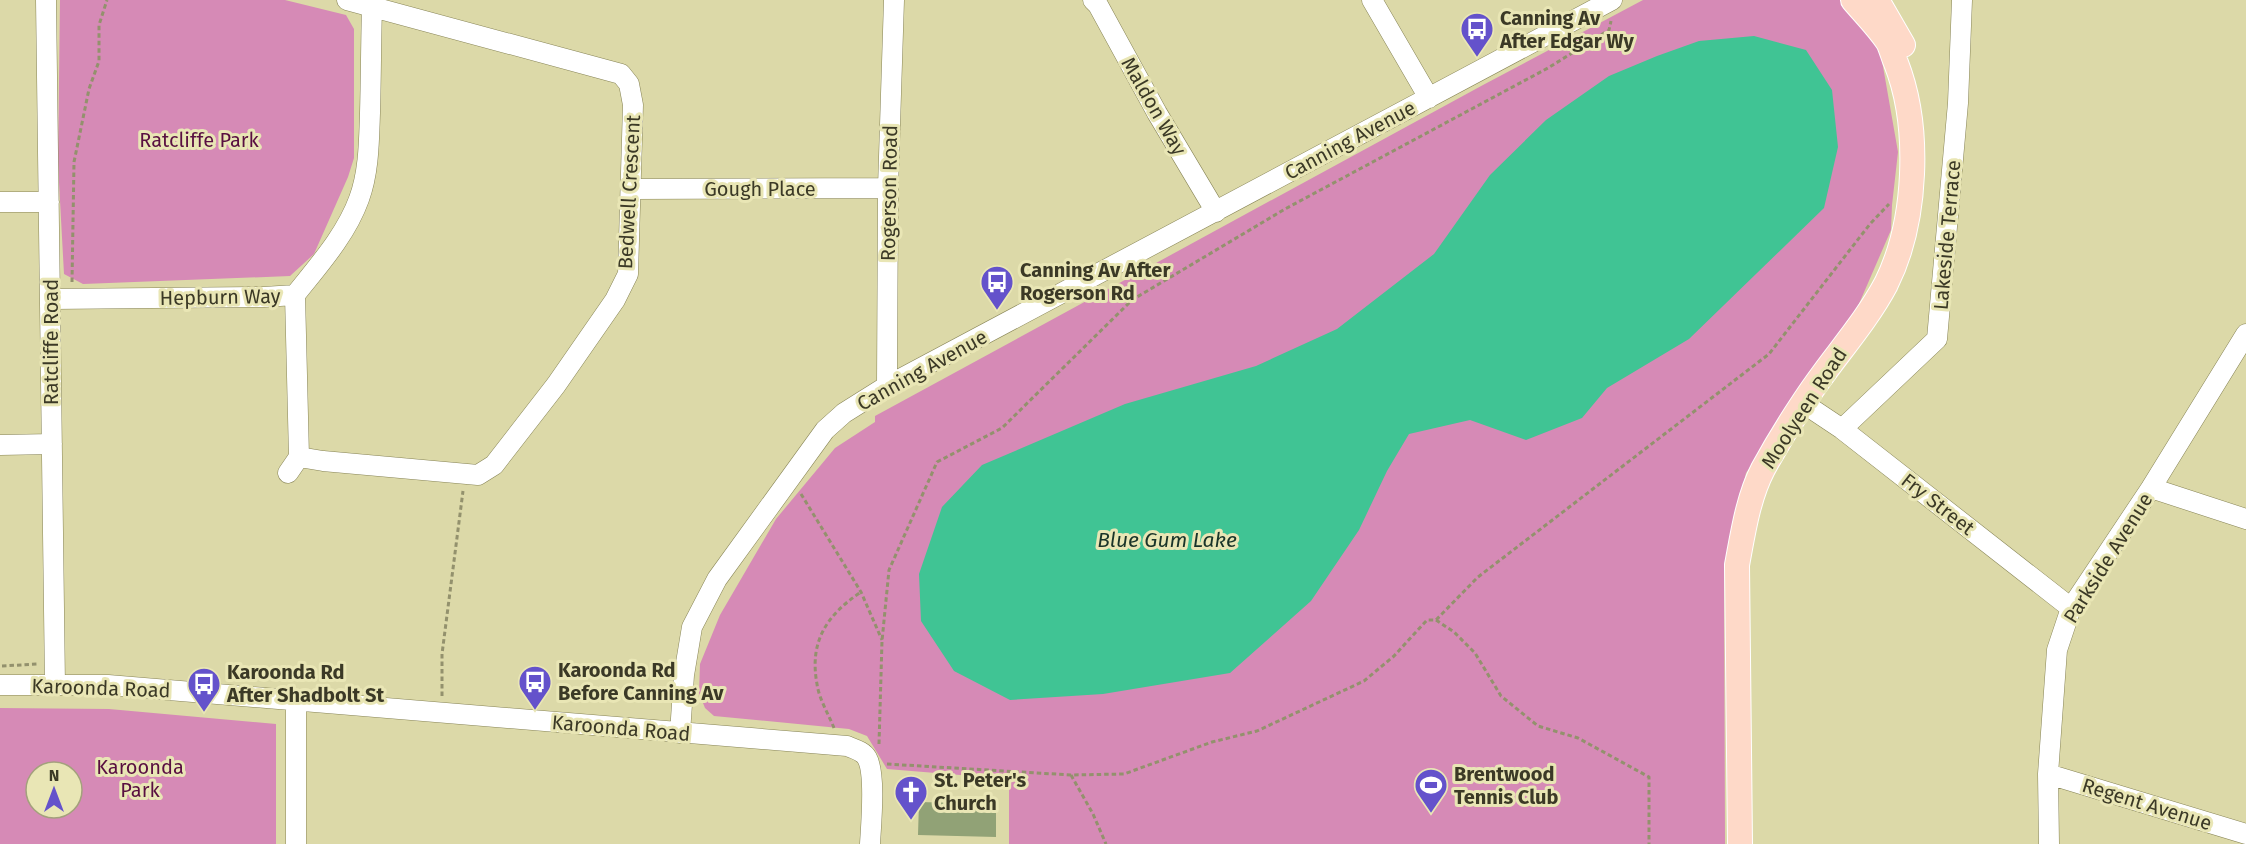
<svg xmlns="http://www.w3.org/2000/svg" width="2246" height="844" font-family="'Fira Sans',sans-serif">
<rect width="100%" height="100%" fill="#dcd9a8"/>
<!-- green -->
<path fill="#d68ab6" fill-rule="evenodd" d="M60,0H285L346,15L354,29V158L348,177L314,254L290,276L83,284L64,274L58,164Z
M1643,0H1844L1878,38L1898,152L1892,205L1891,230L1855,313L1746,473L1724,566L1725,844H1009V779L887,769L867,736L849,729L714,716L705,708L699,693L700,664L720,615L776,519L835,448L875,422V416L1483,85Z
M0,708L109,709L276,724V844H0ZM36,772H72V808H36Z"/>
<!-- water -->
<path fill="#40c494" d="M1754,36L1806,50L1832,90L1838,147L1824,208L1689,339L1607,388L1582,418L1526,440L1470,420L1409,434L1387,471L1359,530L1311,601L1230,673L1103,694L1010,700L954,671L921,621L919,574L942,507L982,465L1125,404L1256,366L1337,329L1434,254L1490,175L1546,120L1609,76L1657,56L1699,41Z"/>
<!-- building -->
<path fill="#91a276" d="M919,802L996,804V837L918,835Z"/>
<g fill="none" stroke-linecap="round" stroke-linejoin="round">
<!-- minor casing -->
<g stroke="#878456" stroke-width="21">
<path id="minor" d="M46,0L55,685
M1093,0L1098,5L1157,113L1216,212
M1372,0L1429,98
M632,189L888,188
M0,202H49
M295,295L299,457L323,461L478,475L494,465L556,385L615,300L628,274L633,105L629,84L621,74L347,0
M52,299L264,297L295,295C318,266 346,235 359,199C369,172 369,141 370,113C371,77 371,42 372,7
M887,386L888,188L894,0
M1803,403L1842,429L2071,608
M1842,429L1937,339L1958,103L1962,0
M0,445L52,444
M288,473L299,457
M2151,488L2246,519
M0,685H108L847,746C854,749 863,751 867,758C876,774 871,825 870,844
M296,700V844
M680,733L684,675L692,627L717,579L825,430L844,413L887,386L1612,0
M2048,774L2246,834
M2049,844L2048,774L2057,650L2071,608L2151,488L2246,334"/>
</g>
<!-- major casing -->
<g stroke="#fff" stroke-width="26">
<path id="major" d="M1877,0L1903,45
M1740,844L1737,565C1743,533 1748,498 1763,469C1775,447 1789,424 1803,403C1829,362 1863,327 1886,284C1917,222 1921,127 1896,63C1893,56 1891,48 1888,42C1878,27 1864,13 1853,0"/>
</g>
<!-- path -->
<path stroke="#93916d" stroke-width="3" stroke-dasharray="4.5 3" stroke-linecap="butt" d="M72,282L74,162L89,89L99,61V25L107,0
M801,494L861,592L882,640
M1436,620L1454,632L1475,653L1501,696L1538,726L1578,738L1649,777V844
M2,666L38,664
M442,696V654L463,491
M834,728C829,715 819,699 817,684C809,641 827,615 861,592
M879,744L882,641L889,570L937,462L1002,428L1132,300L1285,209L1548,68L1609,30L1611,21
M887,764L1071,775L1124,774L1212,742L1257,731L1364,681L1394,656L1427,620H1436L1478,577L1769,354L1870,224L1889,204
M1071,775L1093,814L1106,844"/>
<!-- minor -->
<use href="#minor" stroke="#fff" stroke-width="20"/>
<!-- major -->
<use href="#major" stroke="#fed9c8" stroke-width="24"/>
</g>
<!-- icons -->
<defs>
<g id="bus-pin" transform="scale(1.725)"><path d="M0 17L-7.5 6A9.5 9.5 0 1 1 7.5 6Z" fill="#6452cb" stroke="#e9e6b5"/><path d="M-5-6H5V4H4V6H2V4H-2V6H-4V4H-5ZM-3.5-4V0h7V-4ZM-3.5 1.2v1.5H-2V1.2ZM2 1.2v1.5H3.5V1.2Z" fill="#fff"/></g>
<g id="stadium-pin" transform="scale(1.725)"><path d="M0 17L-7.5 6A9.5 9.5 0 1 1 7.5 6Z" fill="#6452cb" stroke="#e9e6b5"/><path d="M0-5a6.5 5 0 1 0 0 10a6.5 5 0 1 0 0-10ZM-3.5-1.8h7v3.6h-7Z" fill="#fff"/></g>
<g id="church-pin" transform="scale(1.725)"><path d="M0 17L-7.5 6A9.5 9.5 0 1 1 7.5 6Z" fill="#6452cb" stroke="#e9e6b5"/><path d="M-1.2-6h2.4v3.5h3.3v2.4h-3.3V6h-2.4V-.1h-3.3v-2.4h3.3Z" fill="#fff"/></g>
</defs>
<g fill-rule="evenodd">
<use href="#bus-pin" x="1477" y="29"/>
<use href="#bus-pin" x="997" y="282"/>
<use href="#bus-pin" x="535" y="682"/>
<use href="#bus-pin" x="204" y="684"/>
<use href="#stadium-pin" x="1431" y="785"/>
<use href="#church-pin" x="911" y="792"/>
</g>
<g text-anchor="middle" dominant-baseline="central" stroke-width="6" stroke-linejoin="round" paint-order="stroke">
<!-- poi labels -->
<g font-size="20" font-weight="bold" fill="#3b3926" stroke="#e9e6b5" text-anchor="start">
<text x="1500" y="18">Canning Av<tspan x="1500" dy="23">After Edgar Wy</tspan></text>
<text x="1020" y="270">Canning Av After<tspan x="1020" dy="23">Rogerson Rd</tspan></text>
<text x="558" y="670">Karoonda Rd<tspan x="558" dy="23">Before Canning Av</tspan></text>
<text x="227" y="672">Karoonda Rd<tspan x="227" dy="23">After Shadbolt St</tspan></text>
<text x="1454" y="774">Brentwood<tspan x="1454" dy="23">Tennis Club</tspan></text>
<text x="934" y="780">St. Peter's<tspan x="934" dy="23">Church</tspan></text>
</g>
<!-- street labels -->
<g font-size="20" fill="#3b3926" stroke="#e9e6b5">
<text transform="translate(1154 106) rotate(60)">Maldon Way</text>
<text transform="translate(1350 140) rotate(-28)">Canning Avenue</text>
<text x="760" y="189">Gough Place</text>
<text transform="translate(629 192) rotate(-87)">Bedwell Crescent</text>
<text transform="translate(889 193) rotate(-89)">Rogerson Road</text>
<text transform="translate(1947 235) rotate(-85)">Lakeside Terrace</text>
<text transform="translate(220 297) rotate(-1)">Hepburn Way</text>
<text transform="translate(51 342) rotate(-90)">Ratcliffe Road</text>
<text transform="translate(922 370) rotate(-29)">Canning Avenue</text>
<text transform="translate(1804 408) rotate(-57)">Moolyeen Road</text>
<text transform="translate(1938 504) rotate(38)">Fry Street</text>
<text transform="translate(2108 558) rotate(-58)">Parkside Avenue</text>
<text transform="translate(101 688) rotate(2)">Karoonda Road</text>
<text transform="translate(621 728) rotate(5)">Karoonda Road</text>
<text transform="translate(2147 804) rotate(17)">Regent Avenue</text>
</g>
<!-- park labels -->
<g font-size="20" fill="#590f41" stroke="#e9e6b5">
<text x="199" y="140">Ratcliffe Park</text>
<text x="140" y="767">Karoonda<tspan x="140" dy="23">Park</tspan></text>
</g>
<!-- water labels -->
<g font-size="21" font-style="italic" fill="#193429" stroke="#e9e6b5">
<text x="1167" y="540">Blue Gum Lake</text>
</g>
</g>
<!-- north arrow -->
<g transform="translate(54 790)"><circle r="28" fill="#e9e6b5" stroke="#a3a17c" stroke-width="1.5"/>
<path d="M0-4.5L10 22L0 15L-10 22Z" fill="#6452cb"/>
<text y="-9" font-size="16" font-weight="bold" text-anchor="middle" fill="#3b3926">N</text>
</g>
</svg>
